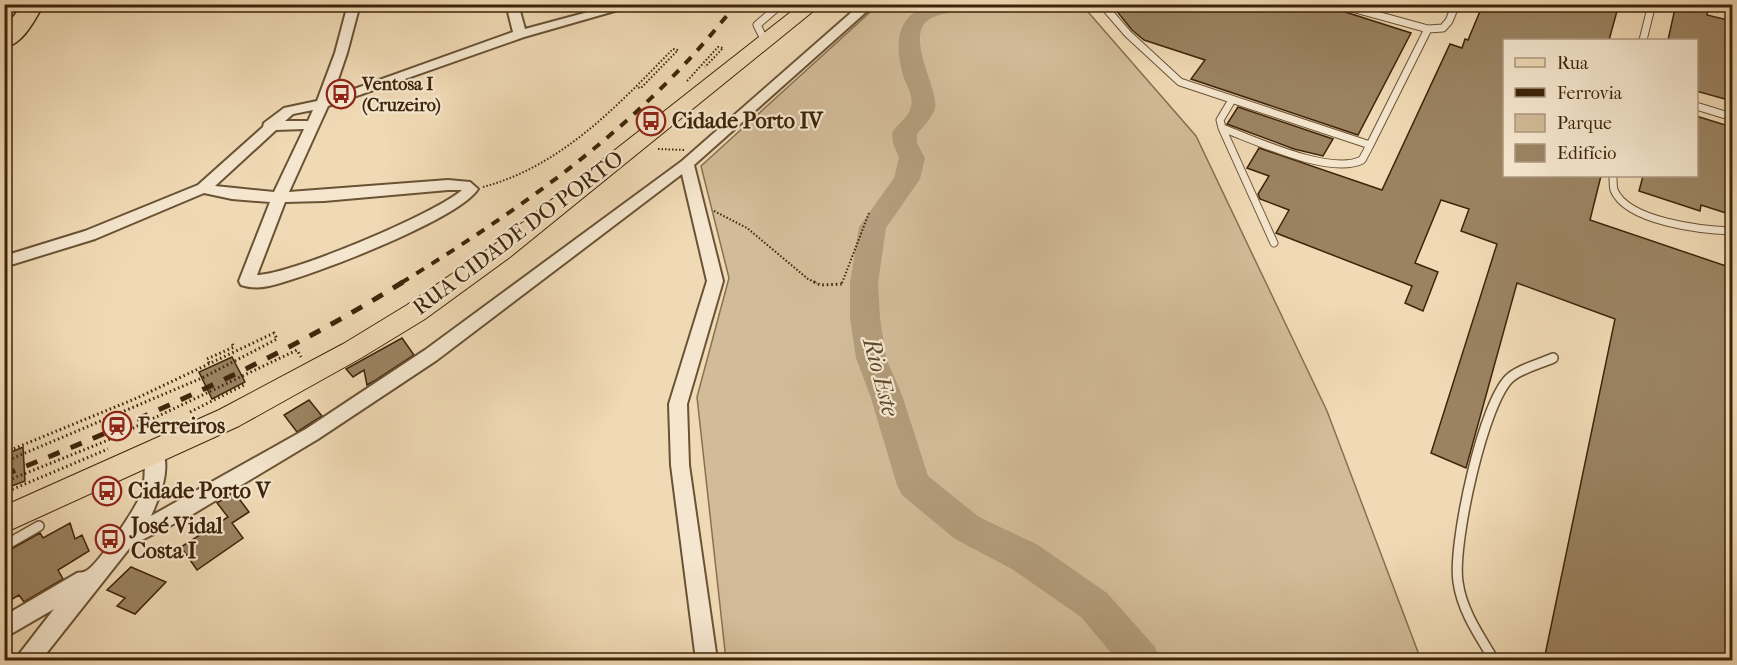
<svg xmlns="http://www.w3.org/2000/svg" width="1737" height="665" font-family="'IM FELL French Canon',serif">
<rect width="100%" height="100%" fill="#f0dab5"/>
<filter id="stains"><feTurbulence type="fractalNoise" baseFrequency=".00333" numOctaves="4"/><feColorMatrix values="0 0 0 0 .2 0 0 0 0 .09 0 0 0 0 .02 0 0 0 .5 -.17"/></filter>
<radialGradient id="worn" r=".72"><stop offset=".6" stop-color="#630" stop-opacity="0"/><stop offset="1" stop-color="#630" stop-opacity=".3"/></radialGradient>
<!-- green -->
<path fill="#d2bb98" stroke="#887050" stroke-width="1.5" d="M878,5H1082L1196,136L1327,411L1421,660H726L697,397L729,278L701,166Z"/>
<g fill="none" stroke-linecap="round" stroke-linejoin="round">
<!-- river -->
<path fill="#b39c7b" fill-rule="evenodd" d="M933,4H981L979,9C964,12 936,11 925,23C908,42 939,91 935,108C932,118 923,127 917,134V143L925,158L920,179L886,228L878,283L880,318L886,358L902,395L928,476L979,517L1038,545L1107,593L1155,647L1160,660H1117L1081,617L1012,569L955,539L902,495L897,485L870,395L856,358L850,318V283L859,227L894,178L899,158L893,143L892,133C897,124 909,117 911,107C914,96 906,85 903,75C894,42 896,14 933,4Z"/>
</g>
<!-- building -->
<path fill="#9b8362" stroke="#3e2409" stroke-width="1.5" d="M1111,4H1316L1331,9L1332,5L1336,9L1411,33L1358,135L1191,79L1205,60L1144,40L1132,30Z
M1483,4H1619L1609,40H1504V176H1601L1590,220L1732,268V660H1544L1615,319L1517,283L1466,468L1431,453L1497,244L1461,231L1469,209L1441,200L1415,263L1438,272L1423,311L1405,303L1412,286L1276,233L1289,210L1260,199L1258,194L1269,176L1247,168L1259,148L1382,190L1450,44L1462,48L1465,39L1468,40Z
M1676,4H1709L1707,15L1732,21V101L1696,91V40H1668Z
M1238,107L1333,139L1323,156L1294,149L1227,124Z
M1696,116L1732,127V215L1701,205L1700,211L1639,191L1643,176H1696Z
M402,338L414,355L376,380L367,385L364,370L353,377L346,369Z
M232,357L245,382L212,399L199,372Z
M309,400L322,416L297,432L284,415Z
M23,447L25,481L4,489V455Z
M234,492L249,512L232,523L243,538L197,570L181,547L228,517L217,503Z
M70,523L75,539L82,535L89,551L58,570L63,579L24,602L19,595L4,604V553L40,533L43,538Z
M131,567L166,582L135,614L117,606L125,598L107,590Z"/>
<g fill="none" stroke-linecap="round" stroke-linejoin="round">
<!-- service-far1 casing -->
<g stroke="#6a5234" stroke-width="9">
<path id="service-far1" d="M1102,4L1128,34L1180,82L1370,145L1428,29
M1337,4L1428,29L1443,28L1449,21L1456,4
M1643,40L1652,4
M766,43L757,25L781,4
M1232,100L1220,120L1222,128C1255,140 1330,176 1362,160L1370,145
M1696,106L1732,117
M1222,128L1274,243
M1613,176C1613,180 1613,186 1614,190C1627,222 1703,230 1732,231"/>
</g>
<!-- service casing -->
<g stroke="#6a5234" stroke-width="12">
<path id="service" d="M4,546L39,526
M1494,660C1479,635 1462,611 1458,582C1452,545 1484,398 1511,377C1522,368 1540,364 1553,358"/>
</g>
<!-- minor casing -->
<g stroke="#6a5234" stroke-width="4">
<path id="minor" d="M348,4H360L347,53L332,97L513,32L506,4H518L525,29L618,4H639L524,37L328,106L289,192L448,180L470,182L478,189C458,220 309,277 269,286C260,288 250,288 241,285L239,281L270,202L232,199L204,193L95,239L4,267V256L85,231L198,185L263,127L264,123L284,108L317,101L335,53ZM313,110L308,121H285L293,114ZM304,129L274,192L215,186L276,130ZM448,190H462C437,213 290,275 257,275L285,202L324,201Z
M861,4H875L694,165L723,281L687,404L689,465L717,660H696L671,465L669,404L707,281L682,174L437,360L318,439L193,514L132,545L41,660H18L20,653L54,609L4,638V616L77,573C80,572 83,573 86,571C98,565 137,507 142,492C147,478 142,460 149,447L155,444L161,447C172,468 160,496 151,516L306,429L425,350L682,161Z"/>
</g>
<!-- primary casing -->
<g stroke="#3e2409" stroke-width="2">
<path id="primary" d="M801,4H822L510,257L425,319L361,358L239,426L4,533V506L219,410L343,344L407,305L494,245Z"/>
</g>
<!-- motorway casing -->
<g stroke="#3e2409" stroke-width="3">
<path id="motorway" d="M23,4H44C34,21 24,43 4,48V29Z"/>
</g>
<!-- path-far1 -->
<path stroke="#3e2409" stroke-width="2" stroke-dasharray="1.5 2" stroke-linecap="butt" d="M687,81L718,47L723,48L705,67
M658,149L684,150
M483,187C562,166 618,105 673,49L678,50L641,88L636,87
M714,211L747,228L808,279L817,283
M842,283L869,213"/>
<!-- path -->
<path stroke="#3e2409" stroke-width="3" stroke-dasharray="1.5 3" stroke-linecap="butt" d="M814,282L820,285L842,284L843,282
M209,363L207,359L234,347L231,342
M190,412L246,384
M4,452L13,449
M4,462L202,378L277,339L274,333L137,398L13,449V451
M4,482L106,441L297,350L301,357
M4,493L108,449"/>
<!-- service-far1 -->
<use href="#service-far1" stroke="#f5e7cf" stroke-width="7"/>
<!-- service -->
<use href="#service" stroke="#f5e7cf" stroke-width="9"/>
<!-- minor -->
<use href="#minor" fill="#f5e7cf" fill-rule="evenodd"/>
<!-- primary -->
<use href="#primary" fill="#f0dab5" fill-rule="evenodd"/>
<!-- motorway -->
<use href="#motorway" fill="#f0dab5" fill-rule="evenodd"/>
<!-- rail-far1 -->
<path stroke="#3e2409" stroke-width="4" stroke-dasharray="9 9" stroke-linecap="butt" d="M401,283C527,205 644,123 736,4"/>
<!-- rail -->
<path stroke="#3e2409" stroke-width="5" stroke-dasharray="12 12" stroke-linecap="butt" d="M4,475C141,420 278,360 403,282"/>
</g>
<!-- icons -->
<defs>
<g id="bus-ring" transform="scale(1.5)"><circle r="9.5" fill="#f5e7cf" stroke="#8f2418" stroke-width="1.5"/><path d="M-5-6H5V4H4V6H2V4H-2V6H-4V4H-5ZM-3.5-4V0h7V-4ZM-3.5 1.2v1.5H-2V1.2ZM2 1.2v1.5H3.5V1.2Z" fill="#8f2418"/></g>
<g id="station-ring" transform="scale(1.5)"><circle r="9.5" fill="#f5e7cf" stroke="#8f2418" stroke-width="1.5"/><path d="M-3-6H3Q5-6 5-4V2Q5 4 3 4L4.5 6H3L1.5 4h-3L-3 6H-4.5L-3 4Q-5 4-5 2V-4Q-5-6-3-6ZM-3.5-4v3h7v-3ZM-3.5 1v1.5H-2V1ZM2 1v1.5H3.5V1Z" fill="#8f2418"/></g>
</defs>
<g fill-rule="evenodd">
<use href="#bus-ring" x="341" y="94"/>
<use href="#bus-ring" x="651" y="121"/>
<use href="#station-ring" x="117" y="426"/>
<use href="#bus-ring" x="107" y="491"/>
<use href="#bus-ring" x="110" y="539"/>
</g>
<g text-anchor="middle" dominant-baseline="central" stroke-width="4.5" stroke-linejoin="round" paint-order="stroke">
<!-- far-poi labels -->
<g font-size="18" font-weight="bold" fill="#3e2409" stroke="#f5e7cf" text-anchor="start">
<text x="362" y="84">Ventosa I<tspan x="362" dy="21">(Cruzeiro)</tspan></text>
</g>
<!-- poi labels -->
<g font-size="22" font-weight="bold" fill="#3e2409" stroke="#f5e7cf" text-anchor="start">
<text x="672" y="121">Cidade Porto IV</text>
<text x="138" y="426">Ferreiros</text>
<text x="128" y="491">Cidade Porto V</text>
<text x="131" y="526">José Vidal<tspan x="131" dy="25">Costa I</tspan></text>
</g>
<!-- street labels -->
<g font-size="22" fill="#3e2409" stroke="#f5e7cf">
<text transform="translate(518 233) rotate(-37)">RUA CIDADE DO PORTO</text>
</g>
<!-- water labels -->
<g font-size="24" font-style="italic" fill="#61482b" stroke="#f5e7cf">
<text transform="translate(881 377) rotate(75)">Rio Este</text>
</g>
</g>
<!-- margin -->
<rect width="1737" height="665" fill="none" stroke="#f0dab5" stroke-width="24"/>
<rect x="6" y="6" width="1725" height="653" fill="none" stroke="#3e2409" stroke-width="3"/>
<rect x="12" y="12" width="1713" height="641" fill="none" stroke="#3e2409" stroke-width="1.5"/>
<!-- legend -->
<rect x="1503" y="39" width="195" height="138" fill="#f5e7cf" stroke="#ac9980" stroke-width="1.5"/>
<rect x="1515" y="58" width="30" height="9" fill="#f0dab5" stroke="#ac9980" stroke-width="1.5"/>
<text x="1557" y="69" font-size="18" fill="#3e2409">Rua</text>
<rect x="1515" y="88" width="30" height="9" fill="#3e2409" stroke="#ac9980" stroke-width="1.5"/>
<text x="1557" y="99" font-size="18" fill="#3e2409">Ferrovia</text>
<rect x="1515" y="114" width="30" height="18" fill="#d2bb98" stroke="#ac9980" stroke-width="1.5"/>
<text x="1557" y="129" font-size="18" fill="#3e2409">Parque</text>
<rect x="1515" y="144" width="30" height="18" fill="#9b8362" stroke="#ac9980" stroke-width="1.5"/>
<text x="1557" y="159" font-size="18" fill="#3e2409">Edifício</text>
<rect width="100%" height="100%" filter="url(#stains)"/>
<rect width="100%" height="100%" fill="url(#worn)"/>
</svg>
